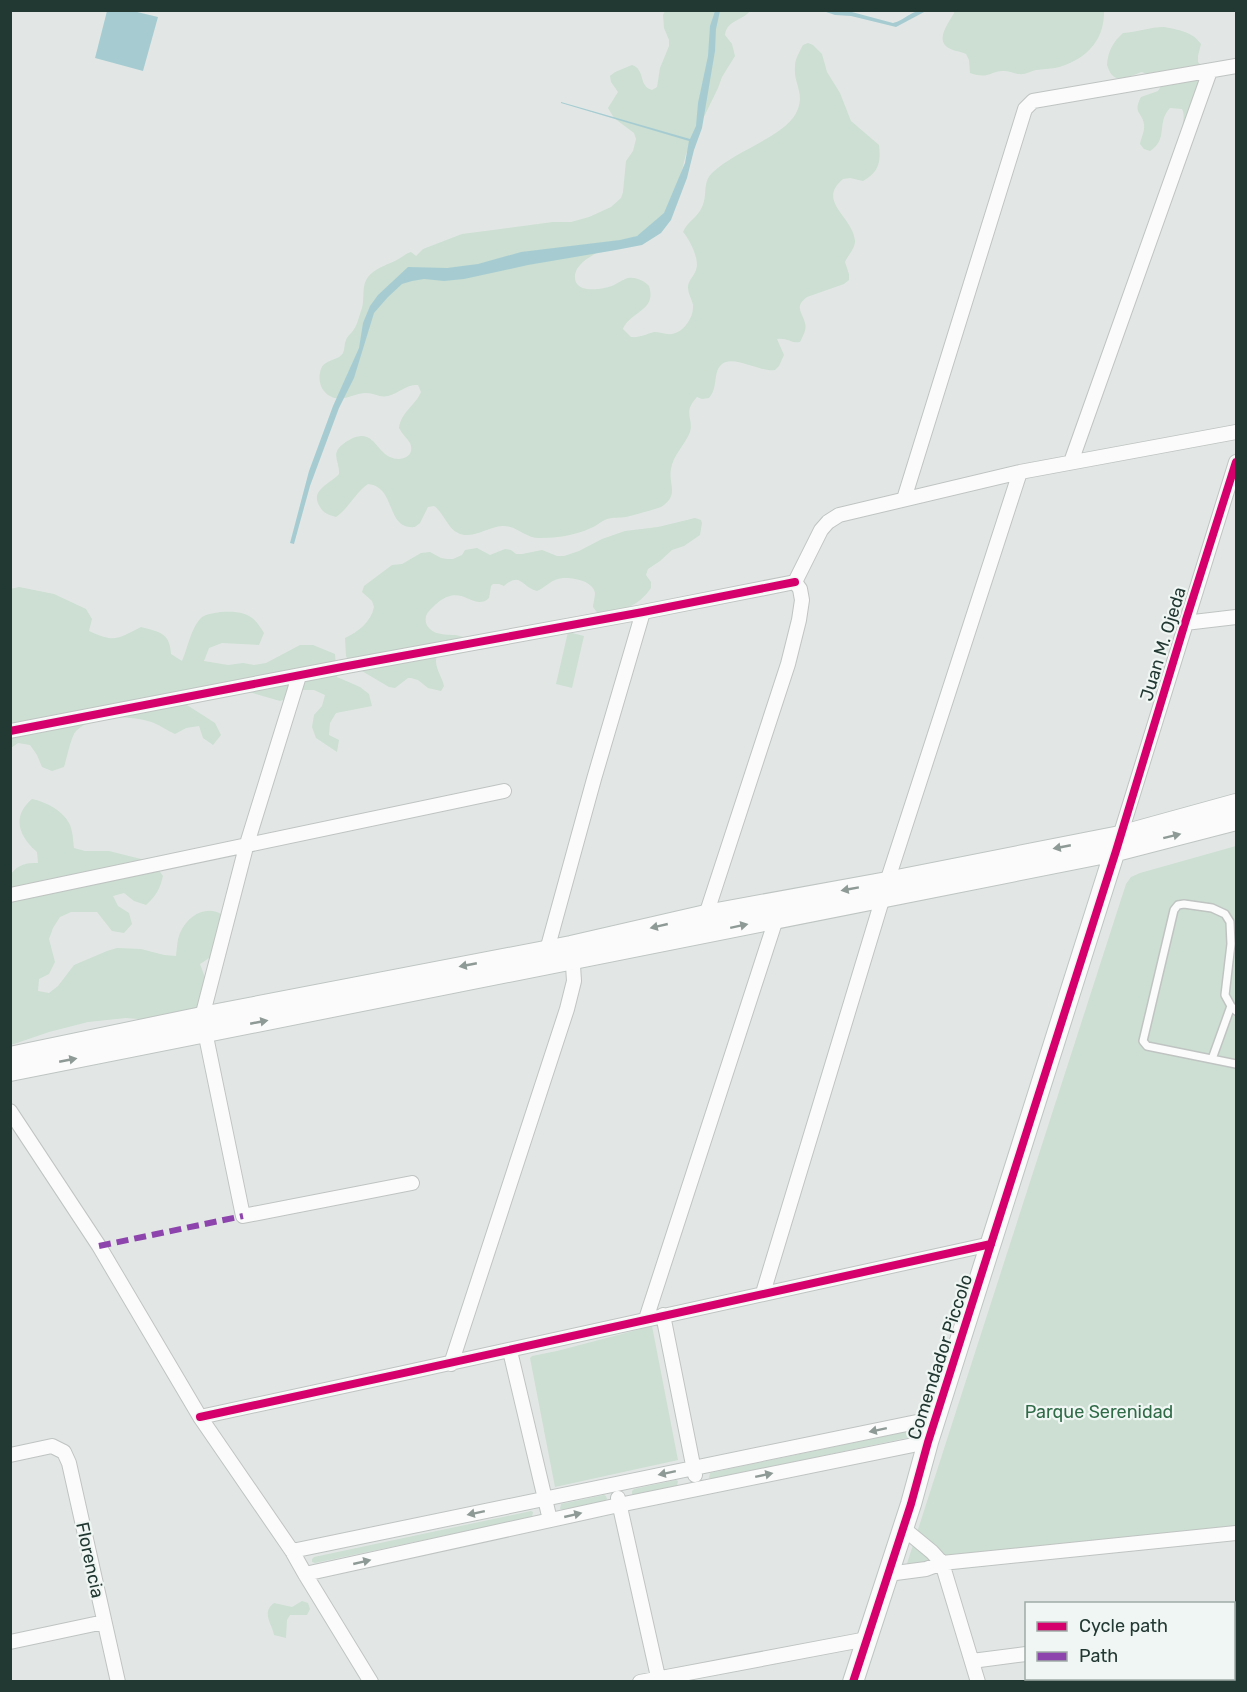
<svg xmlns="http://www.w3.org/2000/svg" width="1247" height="1692" font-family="Rubik,sans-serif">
<rect width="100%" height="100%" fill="#e2e7e5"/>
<!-- green -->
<path fill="#ccdfd2" d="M665,11H750C742,21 727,20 725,35L732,44L735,56L722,77L718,88L686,154L677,190L657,229C639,236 577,253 575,275C573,294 600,290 612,286C617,284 623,279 628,278C637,277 644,281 649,286C657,311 631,311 623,329L631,337C640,338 646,334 654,332C660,332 666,335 672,334C684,332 694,317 693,305C692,299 688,294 688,287C688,281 694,276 696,270C700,260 690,240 683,232C687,222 698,217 702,207C708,195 702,183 712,173C733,152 782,137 795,115C807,94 793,85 795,66C795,59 800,51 803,45L808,43L813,45L822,54L827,72L840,93L851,121L879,145C881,162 879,172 863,181L850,178L843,179C816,202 853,216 855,241C855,249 848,255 845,262L849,274V280L844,284L807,297C794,307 802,311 805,323C807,329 803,336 800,342C792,344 787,337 777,339L784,355L779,366L775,370C760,373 731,352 720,366C713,375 718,388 709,398L702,399L697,397C682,413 694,418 690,432C685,445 673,455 671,469C668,484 680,495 661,507C650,511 637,514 626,517C620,518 613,517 607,519C601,521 597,526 591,528C576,535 557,538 541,538C526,539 517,525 502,526C488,527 471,540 458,533C447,528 444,513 434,506L428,507L420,523L415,527C385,530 397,487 368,484C355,493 349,508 336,517C329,515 323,513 320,507C309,490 330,484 339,474C340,466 334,457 337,451C339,446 347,441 351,439C373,428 376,451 390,457C400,462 416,457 410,443C407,438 402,434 399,428C401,412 415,406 421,392L418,385C407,384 399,393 388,396C380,398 374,393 366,393C354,393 342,403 330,396C322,392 318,382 320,373C322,358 338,362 343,353C345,349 344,344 346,340C348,335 352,333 354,329C357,326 360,313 362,308C365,298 361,286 368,277C374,269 386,265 395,261C401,258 405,254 411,252L416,256L423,249L462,234L553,222H571L589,217L611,207L621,198L623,192L626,161L633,151L636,139L634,133L614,118L608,108L618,92L611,82L610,76L615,72L632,65C646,70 638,86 652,90L657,87L660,68L669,46V40L664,28L663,15Z
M955,11L1104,10C1105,42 1084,61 1055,68C1049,69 1043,69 1036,70C1031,71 1025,75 1019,74C1014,74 1010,71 1005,71C990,70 990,80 970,73L969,60L966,54C960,51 952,51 947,47C935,38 951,20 955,11Z
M1164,27C1178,30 1192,31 1201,44L1198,56V62L1206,70L1183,132C1181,124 1186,117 1182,109L1170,108C1156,122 1169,139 1150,151L1144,149L1140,144C1141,138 1145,131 1144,125C1143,112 1132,114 1141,97L1158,91L1161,86L1160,80L1142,72C1126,77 1114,87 1107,65C1108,51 1113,42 1123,33C1137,32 1150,27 1164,27Z
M695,518L701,520L702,523L700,535L684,546L672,550L660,561L648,569L646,575L651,582V588C636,609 623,609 599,615L593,607C593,603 595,598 595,593C593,580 568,576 558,579C550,581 544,588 537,591C521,587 521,571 504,586L499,584H493L491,586L489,598C473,613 462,580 435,605C431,609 428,611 426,616C425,621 426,626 430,629C439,638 455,632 465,638V650L463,653L437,656C433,666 442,676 444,686L441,691L428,688L418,680L411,678H408L395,688L389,687L350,664L346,656L345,638C358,632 371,622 374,607L372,601L362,592L364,586L392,565L402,564L421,553L430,552L441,558L447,559H453L462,555L465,550L477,548L490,555L505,549L511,550L516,554H522L542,550L557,556H564L579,551L602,539L625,531L658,527Z
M19,587L54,594L86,609L92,619L89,631C115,643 117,639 141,627C160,632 170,633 171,654L182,661C188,648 191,627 202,617C207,614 215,613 220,612C242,611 253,613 264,633L259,645L222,643L209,648L204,661L228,665L243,663L254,665L266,663L300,645H313L335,654L337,677L360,687L369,694L372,706L336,713L330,723L329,735L339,740L337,752L316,738L312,727L314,715L322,706L325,695L314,690H302L292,697L280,701L242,690L204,694L187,705L215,723L221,735L213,745L203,738L199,726L186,728L175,734C168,731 161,726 154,723C134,715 92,714 76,731C71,736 67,758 64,767L52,771L42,767L37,755L30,745L18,743L11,748L10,589Z
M568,632L584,636L572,688L556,684Z
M32,799C46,802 62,810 69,823C73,830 73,841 74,848L85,851H109L145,860L155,865L163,876C160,889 156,896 146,905L134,901L124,893L113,896L118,906L129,913L132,924L124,933L112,931L97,912H71L60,917L53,928L49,939L55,962L49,974L39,979L38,991L49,993L58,986L74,965L107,951L117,948L141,949L164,955L176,956C177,949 177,940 180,933C191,908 220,901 233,928C223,945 217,954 200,964L208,986L199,1007L176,1019L164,1021L126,1018L88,1022L49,1032L11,1045V874C18,864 27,863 38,863L37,852C19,836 11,817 32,799Z
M1236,846V1536L903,1576L1126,884L1131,877L1140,873Z
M652,1326L678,1460L555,1487L530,1358L532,1356L557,1351Z
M909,1431L912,1432L913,1435L911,1437L712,1479L709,1478L710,1473Z
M676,1480L678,1481L677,1486L635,1495L632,1494V1491L634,1489Z
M604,1495L606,1496L607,1499L605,1501L563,1510L560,1509L561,1504Z
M531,1511L533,1512L532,1517L315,1563L312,1562V1559L314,1557Z
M302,1601L308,1603L310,1609L307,1615H290L287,1620L286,1638L274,1635C272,1623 261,1613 274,1603L292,1607Z"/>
<!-- water -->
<path fill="#a6ccd2" d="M107,11H133L158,17L143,71L95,58Z
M715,11H720L716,29L715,51L702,128L694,150L687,178L671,220L661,233L642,245L616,250L528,265L464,279L444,281L424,279L412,281L402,284L388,297L374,313L354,378L339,408L310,486L294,544L290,543L309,471L333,406L359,348L363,323L370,306L378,295L408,267L447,268L478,264L521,252L620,240L637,236L664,213L685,163L689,141L561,103V102L690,139L696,126L698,103L708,56L710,26Z
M823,11H848L893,23C908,19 909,10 926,11L896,27L851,16L835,15Z"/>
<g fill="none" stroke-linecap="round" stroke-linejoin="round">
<!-- lane casing -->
<g stroke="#bfc4c2" stroke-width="10">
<path id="lane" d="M1236,1011L1231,1006L1225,995L1231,944L1230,922L1225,914L1212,908L1184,904L1178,905L1174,910L1143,1041L1147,1046L1236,1064
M1212,1059L1231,1006"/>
</g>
<!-- street casing -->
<g stroke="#bfc4c2" stroke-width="16">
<path id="street" d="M1071,462L1210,71
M904,499L1025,109L1033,101L1236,66
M795,582L821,530L828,522L839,515L1020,472L1236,432
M1185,623L1236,617
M299,676L246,847L202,1017L243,1216L412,1183
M10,731L342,667L643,612L795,582
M1120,836L1236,462
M887,882L1020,472
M10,895L504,791
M706,915L788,664L799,620L802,600L800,589L795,582
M547,950L594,779L643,612
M10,1111L99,1246L200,1417L292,1551L305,1574L371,1682
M763,1293L883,897
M663,1315L695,1475
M646,1319L776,919
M510,1351L550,1520
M451,1364L567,1009L574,981L572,950
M200,1417C464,1361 727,1301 991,1244
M10,1455L52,1446L64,1452L69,1463L118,1682
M618,1498L658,1677
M903,1528L932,1552L942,1563L978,1682
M292,1551L936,1418
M305,1574L619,1505L928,1442
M888,1574L926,1569L942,1563L1236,1533
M1234,1629L1236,1628
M10,1642L104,1622
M972,1661L1026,1654
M640,1682L867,1639"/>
</g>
<!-- secondary casing -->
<g stroke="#bec5c2" stroke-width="22">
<path id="secondary" d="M10,1057L202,1017L571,946L706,915L887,882L1120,836L1236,804
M10,1071L1116,851L1236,820
M853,1682L911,1504L928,1442L1118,841"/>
</g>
<!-- lane -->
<use href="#lane" stroke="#fbfbfb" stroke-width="7"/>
<!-- street -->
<use href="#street" stroke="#fbfbfb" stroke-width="14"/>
<!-- secondary -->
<use href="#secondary" stroke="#fbfbfb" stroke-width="20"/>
<!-- quiet -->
<path stroke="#8e44ad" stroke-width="6" stroke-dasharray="12 6" stroke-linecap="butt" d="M99,1246L243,1216"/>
<!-- cycleway casing -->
<g stroke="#f0f6f3" stroke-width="11">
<path id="cycleway" d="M10,731L342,667L643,612L795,582
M200,1417C464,1361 727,1301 991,1244
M853,1682L911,1504L928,1442L1116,851L1185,623L1236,462"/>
</g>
<!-- cycleway -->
<use href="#cycleway" stroke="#d6006c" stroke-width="8"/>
</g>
<!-- one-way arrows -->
<defs><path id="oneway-solid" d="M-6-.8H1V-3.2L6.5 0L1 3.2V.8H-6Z" transform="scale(1.5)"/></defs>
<g fill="#8e9a96">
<use href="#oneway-solid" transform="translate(1172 836) rotate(-14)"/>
<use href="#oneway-solid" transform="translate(1062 847) rotate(169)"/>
<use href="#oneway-solid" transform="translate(850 889) rotate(170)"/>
<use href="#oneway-solid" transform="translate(659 926) rotate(167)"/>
<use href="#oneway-solid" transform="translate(739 926) rotate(-12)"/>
<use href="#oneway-solid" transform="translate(468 965) rotate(169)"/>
<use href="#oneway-solid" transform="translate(259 1022) rotate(-11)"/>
<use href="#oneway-solid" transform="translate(68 1060) rotate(-11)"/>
<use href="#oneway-solid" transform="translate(878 1430) rotate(168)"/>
<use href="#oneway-solid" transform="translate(667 1473) rotate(168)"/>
<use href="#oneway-solid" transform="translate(764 1475) rotate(-12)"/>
<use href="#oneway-solid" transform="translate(476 1513) rotate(168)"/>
<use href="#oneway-solid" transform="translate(573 1515) rotate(-13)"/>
<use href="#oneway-solid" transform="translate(362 1562) rotate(-13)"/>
</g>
<g text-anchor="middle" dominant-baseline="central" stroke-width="4.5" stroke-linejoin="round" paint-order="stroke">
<!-- street labels -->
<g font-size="18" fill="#223832" stroke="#f0f6f3">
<text transform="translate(1163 644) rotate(-73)">Juan M. Ojeda</text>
<text transform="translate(940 1357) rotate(-72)">Comendador Piccolo</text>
<text transform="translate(90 1560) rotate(78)">Florencia</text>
</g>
<!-- park labels -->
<g font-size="18" fill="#306b48" stroke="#f0f6f3">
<text x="1099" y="1412">Parque Serenidad</text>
</g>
</g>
<!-- border -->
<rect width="1247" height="1692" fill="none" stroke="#223832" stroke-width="24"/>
<!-- legend -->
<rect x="1025" y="1602" width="210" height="78" fill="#f0f6f3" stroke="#9eaaa6" stroke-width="1.5"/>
<rect x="1037" y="1622" width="30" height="9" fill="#d6006c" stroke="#9eaaa6" stroke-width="1.5"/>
<text x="1079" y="1632" font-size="18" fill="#223832">Cycle path</text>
<rect x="1037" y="1652" width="30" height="9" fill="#8e44ad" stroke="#9eaaa6" stroke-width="1.5"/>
<text x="1079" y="1662" font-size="18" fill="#223832">Path</text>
</svg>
